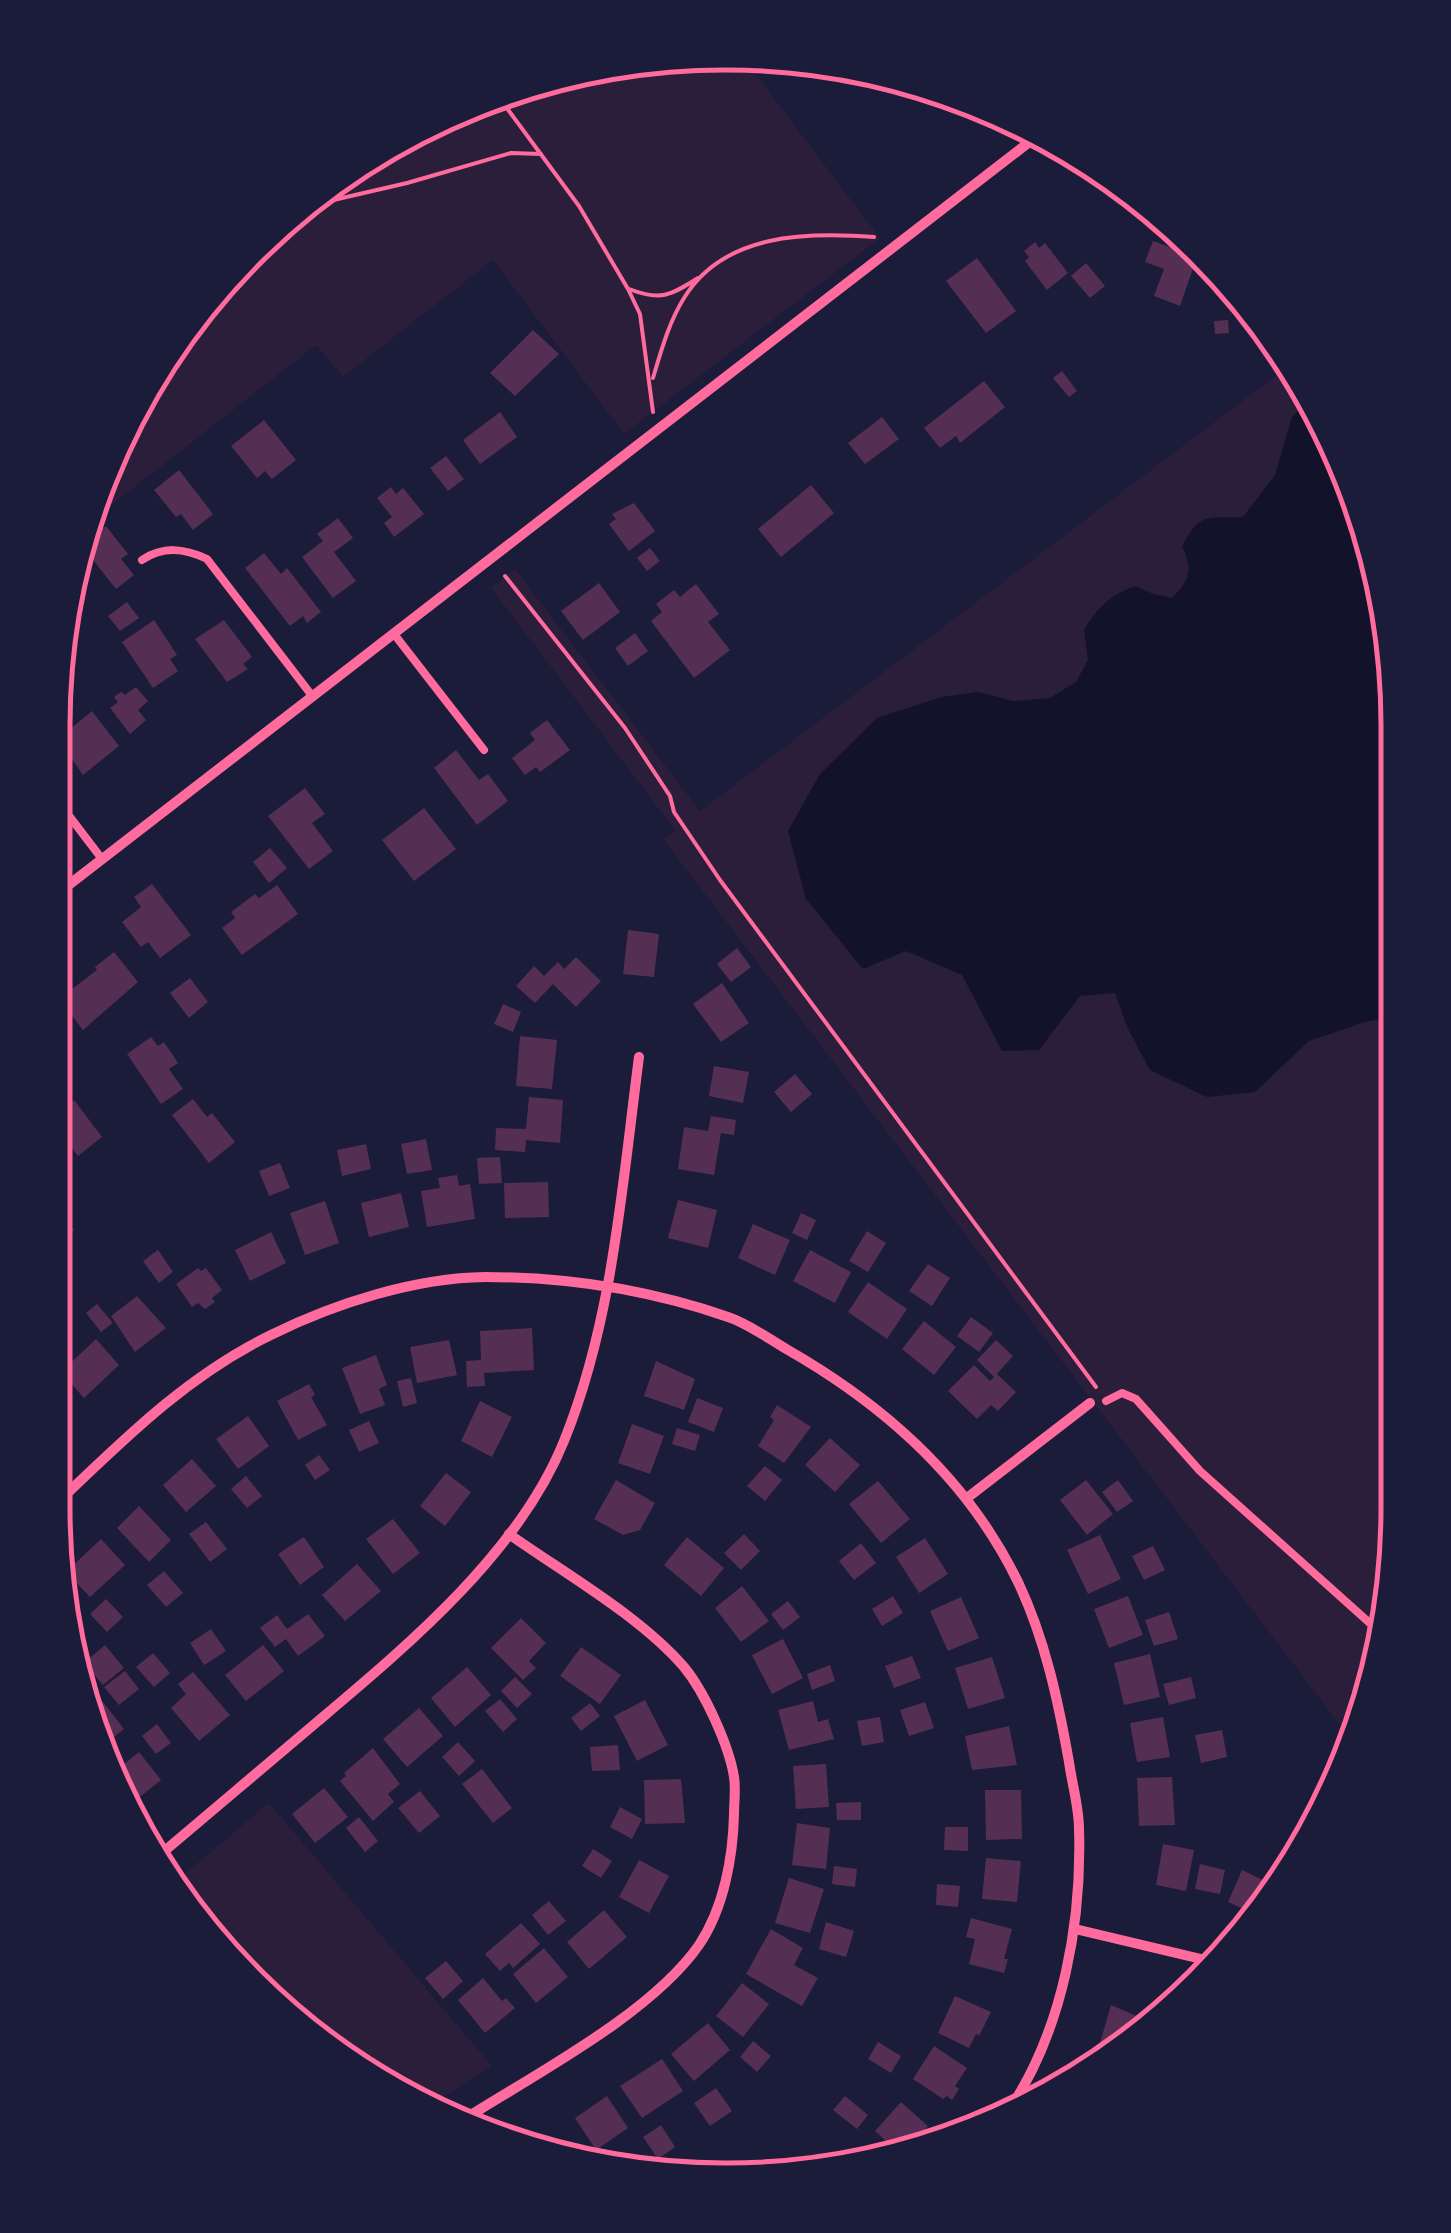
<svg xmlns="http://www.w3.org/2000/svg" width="1451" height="2233" font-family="'Playfair Display',serif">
<rect width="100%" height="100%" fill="#1b1b3a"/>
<!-- green -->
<path fill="#2a1e3b" d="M681,54L742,56L880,238L624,434L493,260L343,377L316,345L95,518L122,428L219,282L315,192L427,122L551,76Z
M1290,365L1329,428L1376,552L1397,682L1393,1595L1353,1742L663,839L675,830L491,588L515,569L700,811Z
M269,1803L492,2066L432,2104L315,2041L170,1886Z"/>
<!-- water -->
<path fill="#12122b" d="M1311,398L1329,428L1376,552L1397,682L1396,1017L1368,1021L1309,1041L1255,1092L1207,1097L1150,1070L1128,1029L1115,993L1080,996L1039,1050L1002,1051L962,975L906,951L863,969L806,899L788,831L820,774L877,718L941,697L978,692L1013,701L1050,698L1076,682L1088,660L1084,630C1097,608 1111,594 1136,586L1153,594L1172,598C1189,581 1194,569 1182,547C1200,511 1206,519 1243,517L1275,475L1292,417Z"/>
<!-- building -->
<path fill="#542f53" d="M900,78L925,84L935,87L917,101Z
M1153,241L1197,257L1180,306L1154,296L1164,269L1145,262Z
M1035,242L1039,248L1045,243L1068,273L1047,290L1025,261L1029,257L1024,251Z
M977,258L1016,311L986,333L946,281Z
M1086,263L1105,286L1090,298L1071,276Z
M1228,320L1229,333L1215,334L1214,321Z
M533,330L559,354L515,396L490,373Z
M1062,371L1077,391L1069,397L1053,378Z
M984,381L1005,407L960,443L956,436L940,448L924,428Z
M500,412L517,437L480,464L463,440Z
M882,417L899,439L865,464L848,443Z
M264,420L296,460L272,479L265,471L257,478L231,446Z
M446,456L464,479L448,491L430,468Z
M179,470L213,514L193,530L181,514L176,517L154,490Z
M811,485L834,513L781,557L758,529Z
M391,487L396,494L403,488L424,514L394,537L384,523L392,517L377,498Z
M634,503L655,531L629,551L609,524L616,519L612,514Z
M338,518L353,538L334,552L356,581L333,598L302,557L323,541L317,534Z
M106,526L128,554L121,559L134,575L116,589L85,550L88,540Z
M650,548L660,561L647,571L637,558Z
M264,553L281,574L287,568L321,612L307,623L303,616L290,626L245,568Z
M599,583L620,612L583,640L561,611Z
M696,584L719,614L708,622L730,650L694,678L651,621L662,612L656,604L674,590L680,597Z
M127,602L139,618L120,631L108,616Z
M154,620L177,655L170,659L178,671L153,688L122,642Z
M224,620L252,657L243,664L248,669L227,682L195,639Z
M635,633L648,651L628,666L615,648Z
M136,687L148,701L138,710L146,720L130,734L110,708L118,702L114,697L121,692L125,695Z
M92,711L119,746L83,775L58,739Z
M547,720L570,750L540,772L536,767L525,775L512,758L535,740L530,733Z
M456,750L479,780L488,774L508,801L477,825L434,768Z
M305,788L325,814L312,823L333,851L309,869L268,816Z
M424,808L456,849L414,881L382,840Z
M270,848L287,868L269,883L253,862Z
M152,884L191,935L160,958L148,942L141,947L122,922L141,907L134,897Z
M277,885L298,914L242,955L222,928L235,918L231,912L255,894L259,898Z
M628,930L659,934L654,977L623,974Z
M737,948L751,967L731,982L717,964Z
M114,952L138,982L83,1030L59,999L97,970L95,967Z
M576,957L601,981L576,1007L553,984L535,1003L516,986L534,966L544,976L558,962L564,969Z
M190,978L208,1002L189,1018L170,993Z
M722,983L749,1023L721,1042L693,1004Z
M503,1004L521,1012L513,1032L494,1024Z
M520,1036L557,1040L552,1089L516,1086Z
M151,1037L158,1046L164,1042L178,1063L169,1069L183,1089L161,1104L127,1054Z
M714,1066L749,1072L743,1103L709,1096Z
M795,1074L812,1094L791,1112L774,1092Z
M529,1097L563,1100L560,1143L526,1140L525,1152L495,1150L496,1128L526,1129Z
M193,1099L207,1117L212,1113L235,1142L209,1163L172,1115Z
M74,1100L102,1137L78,1156L58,1130L55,1133V1101L62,1110Z
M711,1116L736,1120L734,1135L721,1133L714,1175L678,1169L684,1127L708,1131Z
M426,1139L432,1170L407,1174L401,1144Z
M366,1144L371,1169L342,1176L337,1150Z
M500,1157L502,1183L479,1184L477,1158Z
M280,1163L290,1188L269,1196L259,1171Z
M457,1175L459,1186L470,1184L475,1219L427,1227L421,1191L440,1188L438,1178Z
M548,1182L549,1217L505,1218L504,1183Z
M401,1193L409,1227L369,1237L361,1203Z
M678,1200L717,1210L708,1248L668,1238Z
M325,1201L339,1243L305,1255L290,1213Z
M55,1205L74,1230L54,1246V1244Z
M801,1213L816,1220L807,1240L792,1233Z
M753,1224L790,1240L775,1275L738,1258Z
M867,1231L886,1243L868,1272L849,1261Z
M271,1232L286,1263L250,1281L235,1250Z
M158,1250L173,1272L159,1283L143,1261Z
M810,1250L851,1272L835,1303L793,1281Z
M928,1264L950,1278L932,1306L909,1291Z
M198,1268L201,1271L206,1268L222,1290L212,1298L215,1302L205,1309L198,1303L192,1307L176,1284Z
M868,1282L907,1309L887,1339L848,1312Z
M137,1296L166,1328L135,1352L111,1316Z
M97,1304L113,1323L101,1332L86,1313Z
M971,1317L993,1333L979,1352L957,1336Z
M924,1321L956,1347L934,1375L902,1349Z
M532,1328L534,1370L484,1373L485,1386L467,1387L466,1361L481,1360L480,1331Z
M96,1339L119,1365L84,1398L61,1372Z
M449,1340L457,1375L417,1383L410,1347Z
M996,1340L1013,1356L997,1374L1016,1392L998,1411L991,1405L977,1419L948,1391L974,1365L990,1381L994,1377L977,1360Z
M54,1342L69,1359L53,1373Z
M376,1355L387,1385L379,1389L385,1405L360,1414L342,1368Z
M656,1361L695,1379L684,1410L644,1396Z
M411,1378L417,1403L403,1407L397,1381Z
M309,1384L315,1395L311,1397L327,1425L298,1440L277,1401Z
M53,1398L68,1414L53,1427Z
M697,1398L723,1408L714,1432L688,1422Z
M480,1401L512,1417L492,1457L461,1441Z
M777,1405L811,1427L784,1463L758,1446L774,1420L770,1417Z
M248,1416L269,1446L238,1469L216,1439Z
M369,1421L379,1443L359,1452L349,1430Z
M632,1424L664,1436L650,1474L618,1463Z
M677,1428L700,1435L695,1451L672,1444Z
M830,1438L860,1465L835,1492L805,1465Z
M319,1455L330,1470L315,1480L305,1465Z
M192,1459L216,1486L186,1512L163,1485Z
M765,1466L782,1480L765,1501L747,1486Z
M446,1473L471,1492L445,1526L420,1506Z
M246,1476L262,1496L247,1508L231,1489Z
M616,1480L655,1503L640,1530L623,1535L594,1519Z
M1086,1480L1113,1514L1087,1535L1060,1500Z
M1118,1480L1133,1501L1117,1512L1102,1492Z
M878,1481L910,1519L881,1543L849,1504Z
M139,1506L171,1540L149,1562L117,1528Z
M393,1519L420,1553L393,1574L366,1539Z
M206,1522L227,1549L210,1562L189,1534Z
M744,1534L760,1551L741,1570L724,1553Z
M1100,1535L1121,1579L1088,1594L1067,1550Z
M304,1537L324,1567L300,1585L278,1554Z
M687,1537L724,1568L701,1596L664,1565Z
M925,1538L948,1574L919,1593L896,1557Z
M101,1539L125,1565L90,1597L66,1572Z
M861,1543L876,1563L854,1580L839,1561Z
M1153,1546L1165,1570L1144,1580L1132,1556Z
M357,1564L381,1591L345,1621L322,1595Z
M164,1571L183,1593L166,1607L147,1585Z
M742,1586L769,1621L741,1642L715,1608Z
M893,1596L903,1613L882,1626L872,1609Z
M1128,1596L1143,1635L1109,1648L1094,1609Z
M961,1597L979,1638L948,1651L930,1611Z
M106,1599L123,1617L107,1632L90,1614Z
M788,1601L800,1617L783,1630L771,1614Z
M1169,1612L1178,1639L1154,1646L1145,1620Z
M308,1614L325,1636L298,1656L286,1639L275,1647L260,1628L277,1615L287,1629Z
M521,1618L546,1643L529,1661L536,1668L523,1680L491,1648Z
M211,1629L226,1651L204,1665L190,1643Z
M783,1639L803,1678L772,1694L752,1655Z
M105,1645L124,1668L103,1685L84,1663Z
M263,1645L284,1671L246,1701L225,1675Z
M581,1647L621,1675L600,1704L560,1676Z
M153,1653L170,1673L154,1687L136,1667Z
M1150,1654L1160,1697L1124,1705L1114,1663Z
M912,1656L921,1678L894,1688L885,1666Z
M992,1657L1005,1698L968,1709L955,1668Z
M830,1665L835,1681L812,1690L807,1674Z
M467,1667L491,1695L455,1727L431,1698Z
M125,1671L139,1689L119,1705L104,1687Z
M193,1672L230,1715L199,1741L171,1708L186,1694L178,1684Z
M515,1677L532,1694L517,1708L501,1691Z
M1191,1677L1196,1698L1169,1705L1163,1684Z
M500,1699L517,1719L503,1732L485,1711Z
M645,1700L668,1745L637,1761L614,1716Z
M813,1701L818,1722L828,1719L834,1739L789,1750L778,1710Z
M103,1702L124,1729L100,1748L87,1715Z
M925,1702L934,1728L909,1736L900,1710Z
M590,1703L600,1716L581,1731L571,1718Z
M419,1708L443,1736L407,1767L383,1739Z
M880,1717L884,1742L862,1746L857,1721Z
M1163,1717L1170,1757L1137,1762L1130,1723Z
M157,1724L171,1743L156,1754L142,1736Z
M1009,1726L1017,1765L972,1770L965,1736Z
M1222,1730L1227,1757L1201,1763L1195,1735Z
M458,1742L475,1761L459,1776L442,1757Z
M618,1745L620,1770L592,1771L590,1747Z
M373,1748L400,1784L388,1794L394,1802L373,1821L340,1781L346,1776L344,1773Z
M139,1752L161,1780L130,1805L113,1773Z
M826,1764L829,1807L796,1809L793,1766Z
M482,1769L512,1808L493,1823L462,1784Z
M1172,1777L1175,1825L1139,1826L1137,1778Z
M681,1779L685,1823L645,1824L644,1780Z
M324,1788L348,1817L315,1843L292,1814Z
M985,1790H1021L1022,1839L986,1840Z
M420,1791L440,1816L419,1833L398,1808Z
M861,1802V1820H837L836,1803Z
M620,1807L642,1819L632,1839L610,1827Z
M359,1817L378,1841L365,1852L346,1828Z
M797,1823L830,1828L826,1869L792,1865Z
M945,1827H968V1851L944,1850Z
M1163,1844L1194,1850L1186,1891L1156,1885Z
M593,1849L612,1861L601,1878L582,1866Z
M986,1858L1021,1861L1017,1902L982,1899Z
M639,1860L669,1876L649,1913L619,1897Z
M1200,1864L1225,1870L1220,1894L1195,1889Z
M834,1866L857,1869L855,1887L832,1884Z
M1242,1870L1273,1885L1255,1914L1228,1902Z
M789,1878L824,1889L810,1933L775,1923Z
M937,1884L960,1886L958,1907L936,1905Z
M549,1901L566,1921L548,1935L532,1915Z
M604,1910L627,1937L589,1969L567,1942Z
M971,1918L1012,1929L1004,1959H1008L1004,1973L969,1964L975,1939L966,1937Z
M826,1922L854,1931L846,1957L819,1949Z
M521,1923L540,1944L513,1968L509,1963L500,1971L485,1954Z
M771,1929L803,1948L794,1965L818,1978L802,2006L746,1974Z
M544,1948L568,1977L536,2003L513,1974Z
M446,1961L463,1981L443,1999L425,1978Z
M483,1978L502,2001L506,1998L515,2008L485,2033L458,2000Z
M742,1983L769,2004L743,2037L716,2016Z
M955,1996L991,2012L979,2036L976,2034L969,2048L938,2033Z
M1111,2005L1151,2022L1120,2049L1100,2043Z
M708,2023L730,2050L694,2081L671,2054Z
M753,2041L771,2056L757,2072L740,2057Z
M878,2042L901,2056L891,2073L868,2059Z
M934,2046L967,2068L955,2086L959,2089L952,2100L947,2096L943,2099L913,2079Z
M662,2059L683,2091L642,2118L620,2086Z
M716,2088L732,2111L710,2126L694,2103Z
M607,2096L628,2128L596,2150L575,2118Z
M845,2096L868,2115L857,2129L833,2110Z
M901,2102L928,2126L902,2156L875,2131Z
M661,2125L675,2147L658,2159L643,2137Z
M548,2135L560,2153L528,2148Z
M818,2153L830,2167L809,2169L805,2164Z"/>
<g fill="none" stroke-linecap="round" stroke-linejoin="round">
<!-- path -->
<path stroke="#ff6b9d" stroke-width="4" d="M498,96L579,206L628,289L640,314L653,412
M299,208L407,183L511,153L541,154
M629,289C660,301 670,296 698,278
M653,378C661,351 669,322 684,298C724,233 806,232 874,237
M505,576L625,728L670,796L674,812L720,880L1096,1387"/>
<!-- service -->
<path stroke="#ff6b9d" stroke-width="8" d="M142,560C163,546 184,548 207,559L313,697
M394,634L484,750
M57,800L102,859
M1106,1401L1122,1393L1136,1399L1200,1471L1382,1634"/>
<!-- minor -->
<path stroke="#ff6b9d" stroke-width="10" d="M57,894L1041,133
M967,1498L1090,1403
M53,1507C121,1442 187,1375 273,1334C336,1303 415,1278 485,1277C568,1277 650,1290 728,1317C749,1324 769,1339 788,1350C884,1405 969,1481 1018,1582C1045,1639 1058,1700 1069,1762C1072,1784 1079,1807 1079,1829C1082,1922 1063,2028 1011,2107
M155,1859C209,1813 263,1768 317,1722C407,1646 519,1553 564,1441C613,1320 622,1186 639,1057
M1075,1929L1218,1963
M463,2120C535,2074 651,2014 699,1945C724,1908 733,1857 734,1814C734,1802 736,1788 734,1777C729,1745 704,1691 684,1667C640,1616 564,1573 509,1534"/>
</g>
<!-- crop -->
<path d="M0 0H1451V2233H0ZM725 70H726A655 655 0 0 1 1381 725V1508A655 655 0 0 1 726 2163H725A655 655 0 0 1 70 1508V725A655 655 0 0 1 725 70Z" fill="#1b1b3a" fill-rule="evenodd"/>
<path fill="none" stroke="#ff6b9d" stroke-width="5" d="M725 70H726A655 655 0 0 1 1381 725V1508A655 655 0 0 1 726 2163H725A655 655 0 0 1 70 1508V725A655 655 0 0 1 725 70Z"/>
</svg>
